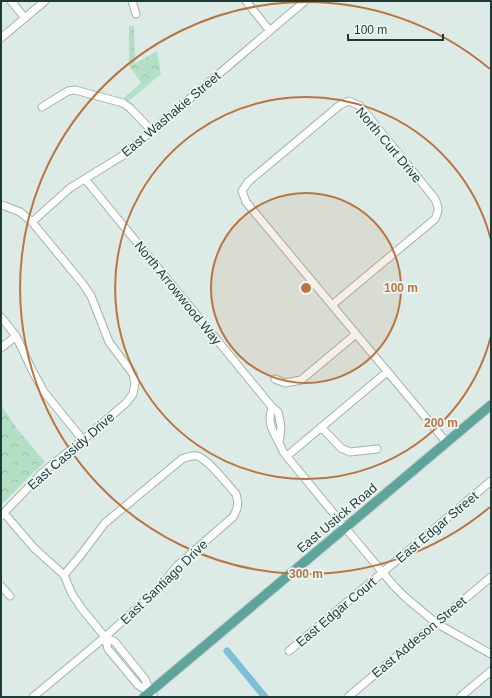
<svg xmlns="http://www.w3.org/2000/svg" width="492" height="698" font-family="Helvetica,sans-serif">
<defs>
<pattern id="park-crowns" width="20" height="18" patternUnits="userSpaceOnUse"><rect width="20" height="18" fill="#b3dfc4"/><path d="M2 6a3 3 0 1 1 6 0M12 15a3 3 0 1 1 6 0" fill="none" stroke="#9ac0a9"/></pattern>
</defs>
<rect width="100%" height="100%" fill="#ddebe6"/>
<!-- park -->
<path fill="url(#park-crowns)" d="M129,26H134L135,64L157,51L161,74L129,101L123,99L141,83L129,65Z
M1,405L18,430L45,462L35,471L1,505Z"/>
<g fill="none" stroke-linecap="round" stroke-linejoin="round">
<!-- canal -->
<path stroke="#7ebed6" stroke-width="7" d="M227,651L265,697"/>
<!-- minor casing -->
<g stroke="#a0b3ae" stroke-width="9">
<path id="minor" d="M11,1L25,18
M132,1L136,14
M246,1L270,31
M1,38L45,1
M42,107L68,91L75,90L123,103L130,108L152,131
M85,179L272,407L278,412L281,427L279,443C272,430 267,422 272,407
M1,205L5,206L20,212L32,222L83,284L91,296L109,342L133,374L135,383L133,394L126,403L83,440L42,473L1,516
M32,222L70,188L122,156L305,1
M332,305L435,219C439,210 439,208 435,199L360,106L349,101L340,105L248,182L242,191L246,202L447,443
M1,317L16,336L32,370L44,392L83,440
M1,348L16,336
M275,379L285,383L301,380L356,334
M321,427L341,448L350,452L377,449
M279,443L284,453L353,537L394,586L405,597L436,623L491,654
M287,456L387,372
M4,513L34,548L64,575L72,594L82,609L105,637
M1,586L10,596
M289,651L491,481
M150,692L145,679L115,642L105,637L108,649L138,685L150,692L154,697
M33,697L105,637L159,588L177,566L233,517C238,508 239,504 236,494C228,485 207,458 197,456C192,455 187,457 182,459L105,523L80,556L64,575
M348,697L491,577
M460,697L491,671"/>
</g>
<!-- major casing -->
<g stroke="#c0c8c7" stroke-width="11">
<path id="major" d="M144,697L491,405"/>
</g>
<!-- minor -->
<use href="#minor" stroke="#fff" stroke-width="7"/>
<!-- major -->
<use href="#major" stroke="#5da59b" stroke-width="9"/>
</g>
<!-- distance rings -->
<circle cx="306" cy="288" r="95" fill="#bb7342" fill-opacity=".12"/>
<g fill="none" stroke="#bb7342" stroke-width="2">
<circle cx="306" cy="288" r="95"/>
<path d="M491 336A191 191 0 1 1 491 240"/>
<path d="M490 507A286 286 0 1 1 490 69"/>
</g>
<g text-anchor="middle" dominant-baseline="central" stroke-width="3.5" stroke-linejoin="round" paint-order="stroke">
<!-- street labels -->
<g font-size="13" fill="#1d3b37" stroke="#edf7f4">
<text transform="translate(171 114) rotate(-40)">East Washakie Street</text>
<text transform="translate(389 145) rotate(50)">North Curt Drive</text>
<text transform="translate(178 293) rotate(51)">North Arrowwood Way</text>
<text transform="translate(71 451) rotate(-41)">East Cassidy Drive</text>
<text transform="translate(337 518) rotate(-40)">East Ustick Road</text>
<text transform="translate(437 527) rotate(-40)">East Edgar Street</text>
<text transform="translate(164 582) rotate(-44)">East Santiago Drive</text>
<text transform="translate(336 612) rotate(-40)">East Edgar Court</text>
<text transform="translate(419 637) rotate(-40)">East Addeson Street</text>
</g>
</g>
<circle cx="306" cy="288" r="6" fill="#bb7342" stroke="#edf7f4" stroke-width="2"/>
<g font-size="12" text-anchor="middle" font-weight="bold" fill="#bb7342" stroke="#edf7f4" stroke-width="3.5" stroke-linejoin="round" paint-order="stroke">
<text x="401" y="292">100 m</text>
<text x="441" y="427">200 m</text>
<text x="306" y="578">300 m</text>
</g>
<!-- border -->
<rect width="492" height="698" fill="none" stroke="#1d3b37" stroke-width="4"/>
<!-- scale -->
<path d="M348 34v6h95v-6" fill="none" stroke="#1d3b37" stroke-width="2"/>
<text x="354" y="34" font-size="12" fill="#1d3b37" stroke="#edf7f4" stroke-width="3" paint-order="stroke">100 m</text>
</svg>
